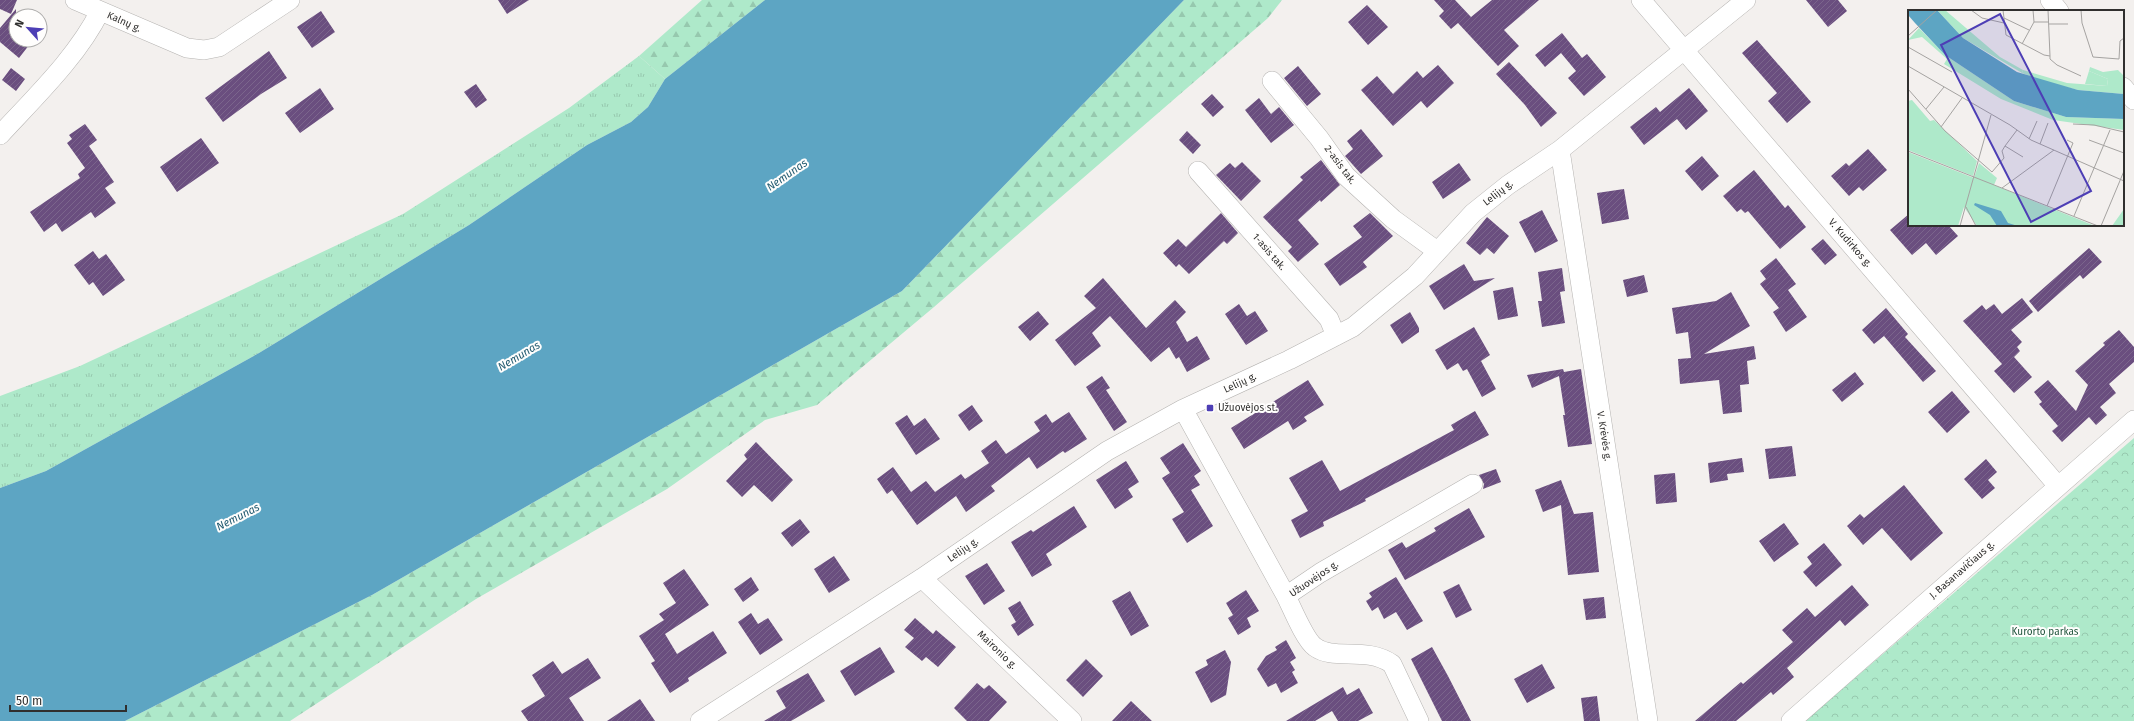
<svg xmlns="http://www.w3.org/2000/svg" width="2134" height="721" font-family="'Fira Sans',sans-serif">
<defs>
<pattern id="grass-tufts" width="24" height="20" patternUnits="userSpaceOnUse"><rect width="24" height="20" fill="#aee9ca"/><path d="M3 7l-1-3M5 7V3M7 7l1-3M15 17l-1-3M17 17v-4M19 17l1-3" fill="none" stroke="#96c8ae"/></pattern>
<pattern id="forest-firs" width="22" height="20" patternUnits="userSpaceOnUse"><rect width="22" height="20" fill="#aee9ca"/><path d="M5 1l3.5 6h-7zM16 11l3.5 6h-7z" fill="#96c8ae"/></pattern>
<pattern id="park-crowns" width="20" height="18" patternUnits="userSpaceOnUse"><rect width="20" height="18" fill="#aee9ca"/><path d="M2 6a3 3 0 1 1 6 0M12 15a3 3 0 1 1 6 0" fill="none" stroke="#96c8ae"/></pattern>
<pattern id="building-hatch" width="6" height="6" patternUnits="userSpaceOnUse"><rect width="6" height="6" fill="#6a4e7f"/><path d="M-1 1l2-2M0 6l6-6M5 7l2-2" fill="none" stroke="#7b658c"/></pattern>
</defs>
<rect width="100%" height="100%" fill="#f3f0ee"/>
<!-- grass -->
<path fill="url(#grass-tufts)" d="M639,56L665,79L648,107L631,122L587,145L469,225L259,353L46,471L0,488V396L80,366L403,214L569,108Z"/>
<!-- forest -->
<path fill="url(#forest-firs)" d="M702,0H765L665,79L639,56Z
M1184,0H1282L1268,18L934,307L817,405L765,420L667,489L476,599L290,721H125L372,595L902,291Z"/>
<!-- park -->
<path fill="url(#park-crowns)" d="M2134,438V721H1805Z"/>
<!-- water -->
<path fill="#5da5c3" d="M765,0H1184L902,291L372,595L125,721H0V488L46,471L259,353L469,225L587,145L631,122L648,107L665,79Z"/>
<!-- building -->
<path fill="url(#building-hatch)" d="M0,0H17L11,14L0,9Z
M498,0H529L507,14Z
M1434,0H1455L1471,17L1492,0H1539L1504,30L1519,46L1498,66L1458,23L1451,29L1439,16L1444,11Z
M1806,0H1838L1847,11L1828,27Z
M1367,5L1388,27L1368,45L1348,22Z
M16,9V40H33L19,58L0,42V28Z
M321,11L335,32L312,48L297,27Z
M1562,33L1582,58L1587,54L1606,77L1584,96L1568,78L1576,71L1561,53L1545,67L1535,55Z
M1757,40L1811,102L1787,123L1768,101L1777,93L1742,53Z
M269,51L287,78L261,94L223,122L205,98Z
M1509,62L1557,113L1541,127L1525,105L1496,74Z
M1438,65L1454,83L1427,108L1421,101L1393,126L1361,90L1377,76L1393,94L1417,71L1423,78Z
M1298,66L1321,94L1307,106L1284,78Z
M11,68L25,79L16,91L2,80Z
M476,84L487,100L476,108L464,92Z
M320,88L334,109L300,133L285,113Z
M1689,88L1708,111L1686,130L1677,119L1644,145L1630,127L1656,107L1660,112Z
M1212,94L1224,107L1213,117L1201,104Z
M1259,98L1271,114L1279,107L1294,125L1271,143L1245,110Z
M85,124L97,140L89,146L114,182L105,188L116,203L95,218L91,212L62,232L56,223L44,232L30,212L80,178L78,174L85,168L67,143L72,139L69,135Z
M1361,129L1383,156L1361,174L1345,156L1353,149L1347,141Z
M1187,131L1201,145L1193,154L1179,140Z
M201,138L219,163L177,192L160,167Z
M1868,149L1887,170L1863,191L1859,187L1849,196L1831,176L1846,163L1849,166Z
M1702,156L1719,176L1702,191L1685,171Z
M1321,160L1340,185L1321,202L1320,200L1298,220L1319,244L1298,262L1288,251L1292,247L1263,217L1303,180L1300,177Z
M1242,162L1261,181L1241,201L1216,175L1230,163L1235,168Z
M1459,163L1471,180L1443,199L1432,182Z
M1754,170L1785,208L1788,205L1806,227L1780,249L1748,211L1745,213L1741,209L1737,212L1723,196Z
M1624,189L1629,219L1602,224L1597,193Z
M1542,210L1558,241L1535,253L1519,222Z
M1221,213L1238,233L1227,244L1224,241L1189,274L1179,264L1176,267L1163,253L1178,239L1186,247Z
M1370,213L1393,236L1363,262L1367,267L1340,286L1324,264L1362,237L1353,226Z
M1909,214V225H1948L1958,236L1936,255L1926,243L1912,255L1890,230Z
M1487,217L1509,236L1494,254L1487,248L1480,255L1466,243Z
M1823,239L1837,255L1825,265L1811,249Z
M2089,248L2102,262L2083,279L2080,275L2038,312L2029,301Z
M93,251L99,259L106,254L125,280L103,296L93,282L89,285L74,265Z
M1776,258L1796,284L1788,290L1807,317L1786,332L1773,312L1779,308L1760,284L1766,279L1760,271Z
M1464,264L1474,281L1495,278L1444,310L1429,286Z
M1562,268L1565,291L1560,292L1565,323L1542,327L1538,301H1542L1538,272Z
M1644,275L1648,292L1627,297L1623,280Z
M1103,278L1146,328L1175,300L1186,312L1176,322L1187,342L1197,336L1210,359L1187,372L1179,357L1176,359L1169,347L1151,362L1110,316L1092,333L1101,346L1075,366L1055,340L1096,308L1084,296Z
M1513,287L1518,316L1498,320L1493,291Z
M1731,292L1750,326L1704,354L1754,346L1756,359L1747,361L1749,384L1740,385L1742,412L1723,414L1719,380L1680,384L1678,359L1691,358L1688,332L1676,334L1672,308L1716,301Z
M2022,298L2033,312L2011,330L2022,342L2017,347L2020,351L2014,357L2032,377L2014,393L1994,371L2002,364L1963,321L1982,305L1986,310L1994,304L2002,314Z
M1239,304L1247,316L1255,311L1268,331L1246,345L1225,314Z
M1886,308L1908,334L1905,337L1936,371L1923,382L1884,336L1874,344L1862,330Z
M1038,311L1049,324L1030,341L1018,327Z
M1410,312L1419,328V332L1402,344L1390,325Z
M1474,327L1490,355L1481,361L1496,389L1482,397L1467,369L1463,371L1458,363L1447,370L1435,350Z
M2119,330L2134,347V362L2109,384L2116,393L2100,407L2107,415L2096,425L2089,417L2062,442L2052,431L2058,426L2039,404L2042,402L2034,392L2048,380L2076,411L2088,385L2075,371L2105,345L2103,343Z
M1563,369L1564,372L1581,369L1592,444L1568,447L1563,415H1565L1559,376L1532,388L1527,375Z
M1855,372L1864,384L1842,402L1832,390Z
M1102,376L1110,388L1106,390L1127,422L1114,431L1086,387Z
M1308,380L1324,405L1304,417L1307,421L1293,430L1288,421L1244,449L1231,428Z
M1952,391L1970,412L1947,433L1928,412Z
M972,405L983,421L969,431L958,415Z
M1475,411L1489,435L1365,499L1366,501L1323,522L1324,526L1300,538L1291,520L1308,511L1289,478L1322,460L1340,491L1454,430L1451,425Z
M1069,412L1087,439L1065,453L1063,451L1037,469L1029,457L991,486L995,491L966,512L956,496L917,525L892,490L887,494L877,479L893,467L911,492L926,481L935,492L961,474L965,479L989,463L981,451L996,440L1006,454L1040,431L1034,422L1046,414L1052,423Z
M907,415L914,426L925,418L940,439L916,455L895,423Z
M756,442L793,480L772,502L754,485L742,497L726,481L747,459L744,455Z
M1183,443L1201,471L1194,476L1200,485L1191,490L1213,526L1187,543L1172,519L1184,512L1162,478L1170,473L1160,458Z
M1792,446L1796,476L1769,479L1765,449Z
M1742,458L1744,472L1727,474L1728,480L1710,483L1708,463Z
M1986,459L1997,472L1988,480L1995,488L1982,499L1964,479Z
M1126,461L1139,482L1128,489L1133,497L1115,509L1096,480Z
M1496,469L1501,482L1483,489L1484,484L1479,475Z
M1675,473L1677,502L1656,504L1654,475Z
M1561,480L1574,514L1593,512L1599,572L1568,575L1561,505L1543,512L1535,490Z
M1904,485L1943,533L1911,561L1882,528L1863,545L1847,526L1860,514L1864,518Z
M1074,506L1087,527L1046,554L1052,565L1032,577L1011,542L1031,530L1033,532Z
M1469,508L1485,537L1405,580L1388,550L1402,542L1406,548L1436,531L1434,528Z
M800,519L810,532L792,547L781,533Z
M1784,523L1799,544L1774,562L1759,541Z
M1824,543L1842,565L1816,587L1803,572L1812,564L1807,557Z
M834,556L850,580L829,593L814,569Z
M987,563L1005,591L984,605L965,576Z
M684,569L709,605L665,634L677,654L713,631L727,653L688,678L689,681L670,693L651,663L655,661L639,636L664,620L659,614L676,603L663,583Z
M751,577L759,590L743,602L734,589Z
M1396,577L1423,621L1407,630L1396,612L1384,619L1378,607L1372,611L1366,601L1372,597L1369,593Z
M1459,584L1472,610L1456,618L1443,592Z
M1852,585L1869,605L1845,626L1840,620L1787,668L1794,677L1773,695L1771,692L1736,721H1695L1741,682L1743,684L1793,642L1782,630L1807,608L1815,617Z
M1246,590L1259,611L1247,618L1251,627L1238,635L1228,618L1233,615L1226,603Z
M1130,591L1149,626L1131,636L1112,601Z
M1604,597L1606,618L1586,620L1583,599Z
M1020,601L1034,625L1018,636L1011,625L1016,622L1008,608Z
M751,613L758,624L768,618L783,640L760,655L738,622Z
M915,618L933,634L936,630L956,647L938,667L926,657L922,661L905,647L914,638L904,630Z
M1286,640L1296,658L1290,662L1295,670L1292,672L1298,683L1281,693L1276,683L1268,687L1257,669L1266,656L1277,650L1275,647Z
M880,647L895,672L855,696L840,671Z
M1432,647L1448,676L1471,721H1442L1411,659Z
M1225,650L1231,662L1226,695L1211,703L1195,672L1208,665L1206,660Z
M588,658L601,678L569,698L584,721H528L521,711L545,696L532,675L553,661L562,674Z
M1086,659L1103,676L1083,697L1066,680Z
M1542,664L1555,688L1527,703L1514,679Z
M808,673L825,701L791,721H764L786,708L776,691Z
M977,683L984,689L989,685L1007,702L989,721H967L954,708Z
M1343,687L1347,695L1359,688L1373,713L1358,721H1338L1332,711L1315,721H1286Z
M1597,696L1600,721H1584L1581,698Z
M640,699L655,721H607Z
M1131,701L1152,721H1112Z"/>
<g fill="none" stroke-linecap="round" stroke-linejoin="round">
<!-- street casing -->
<g stroke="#b5b3b1" stroke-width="20">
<path id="street" d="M75,0L187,48L204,50L219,47L290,0
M1641,0L2058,486
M2050,0L2059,11
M1272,81L1319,138L1346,176L1393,219L1437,251
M2123,87L2134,100
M0,135C34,98 78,56 100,11
M1560,150L1648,721
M1198,171L1329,319L1336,336
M1183,409L1286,596
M922,578L1072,721
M700,721L922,578L1107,451L1183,409L1289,360L1353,327L1415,276L1473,213L1508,185L1560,150L1746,0
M1419,721L1392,664C1366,646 1334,661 1315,647C1305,640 1292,608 1286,596L1320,573L1473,484
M1791,721L2134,420"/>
</g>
<!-- street -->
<use href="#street" stroke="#fff" stroke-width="19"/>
</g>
<!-- markers -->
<rect fill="#4d3eb5" stroke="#fffefd" stroke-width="1.5" x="1206" y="404" width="8" height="8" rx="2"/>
<g text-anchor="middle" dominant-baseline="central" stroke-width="4" stroke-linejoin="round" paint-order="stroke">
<!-- street labels -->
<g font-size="10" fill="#302f2e" stroke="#fffefd">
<text transform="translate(124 22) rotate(24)">Kalnų g.</text>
<text transform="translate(1340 165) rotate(53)">2-asis tak.</text>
<text transform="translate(1498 193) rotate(-38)">Lelijų g.</text>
<text transform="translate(1850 243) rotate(49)">V. Kudirkos g.</text>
<text transform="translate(1269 252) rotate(49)">1-asis tak.</text>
<text transform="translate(1240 383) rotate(-25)">Lelijų g.</text>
<text transform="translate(1604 436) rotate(81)">V. Krėvės g.</text>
<text transform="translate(963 550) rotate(-34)">Lelijų g.</text>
<text transform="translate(1962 570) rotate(-41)">J. Basanavičiaus g.</text>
<text transform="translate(1314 579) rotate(-34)">Užuovėjos g.</text>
<text transform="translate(997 650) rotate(44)">Maironio g.</text>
</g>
<!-- poi labels -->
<g font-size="10" fill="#302f2e" stroke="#fffefd" text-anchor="start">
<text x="1218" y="408">Užuovėjos st.</text>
</g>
<!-- park labels -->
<g font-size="10" fill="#20543c" stroke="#fffefd">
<text x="2045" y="632">Kurorto parkas</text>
</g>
<!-- water labels -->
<g font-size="11" font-style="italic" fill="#225b71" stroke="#fffefd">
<text transform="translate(787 175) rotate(-35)">Nemunas</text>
<text transform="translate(519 356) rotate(-31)">Nemunas</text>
<text transform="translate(238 517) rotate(-27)">Nemunas</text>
</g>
</g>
<!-- overview -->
<g transform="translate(1908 10)">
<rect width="216" height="216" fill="#f3f0ee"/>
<path d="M32,0H37L92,47L115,60L114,63L55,28L30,1ZM181,61L200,69L199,76L177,74Z" fill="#aee9ca"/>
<path d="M11,18L37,45L106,91L158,107L216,109V120L145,110L93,89L36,54L39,49L14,27L0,30ZM182,57L195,62L210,60L216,66V84L170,80L137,72L114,63L115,60L159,73L199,76L200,69L181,61Z" fill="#aee9ca"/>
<path d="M4,90L22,111L26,110L69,151L65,166L0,140V91ZM0,142L66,168L71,153L89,168L86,175L187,216H69L56,197L50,216H0ZM216,199V216H204Z" fill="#aee9ca"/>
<path d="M0,0H29L55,28L109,62L170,80L216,84V109L158,107L106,91L37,45L7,13L0,5ZM67,193L93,201L100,213L110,216H89L82,205L66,195Z" fill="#5da5c3"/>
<path fill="none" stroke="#a5a3a1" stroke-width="1" d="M63,0L74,8L96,13M95,0L98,25L136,45L142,46V49L149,55L173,66M140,0L142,46M173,0L174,13L185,47L211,49L212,31L216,28M96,8L121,20M126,12H141M141,14H160M0,26L29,0M114,34L126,12L125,0M0,37L44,62M0,56L102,115L123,130L216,171M0,79L37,121L84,162L96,148L94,141L97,136L115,147M18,99L36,77M165,114L186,115L216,122M33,117L54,88M121,129L129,111M181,130L216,143M132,134L140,113M97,136L109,120M0,141L190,216M94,178L146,140M139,196L165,133L159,130M58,197L68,216M166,206L202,120M52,216L83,105M193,216L216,161"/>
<path fill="#4d3eb5" fill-opacity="0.15" stroke="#4d3eb5" stroke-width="2" d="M92,4L183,181L123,212L33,35Z"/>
<rect width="216" height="216" fill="none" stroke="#302f2e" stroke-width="2"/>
</g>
<!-- north arrow -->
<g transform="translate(28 28) rotate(297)"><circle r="19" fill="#fffefd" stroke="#acabaa"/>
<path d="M0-3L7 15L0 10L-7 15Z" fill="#4d3eb5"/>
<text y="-6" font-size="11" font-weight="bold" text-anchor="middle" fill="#302f2e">N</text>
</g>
<!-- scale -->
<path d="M10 705v6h116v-6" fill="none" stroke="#302f2e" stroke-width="2"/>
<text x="16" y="705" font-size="12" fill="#302f2e" stroke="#fffefd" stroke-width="3" paint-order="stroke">50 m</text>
</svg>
